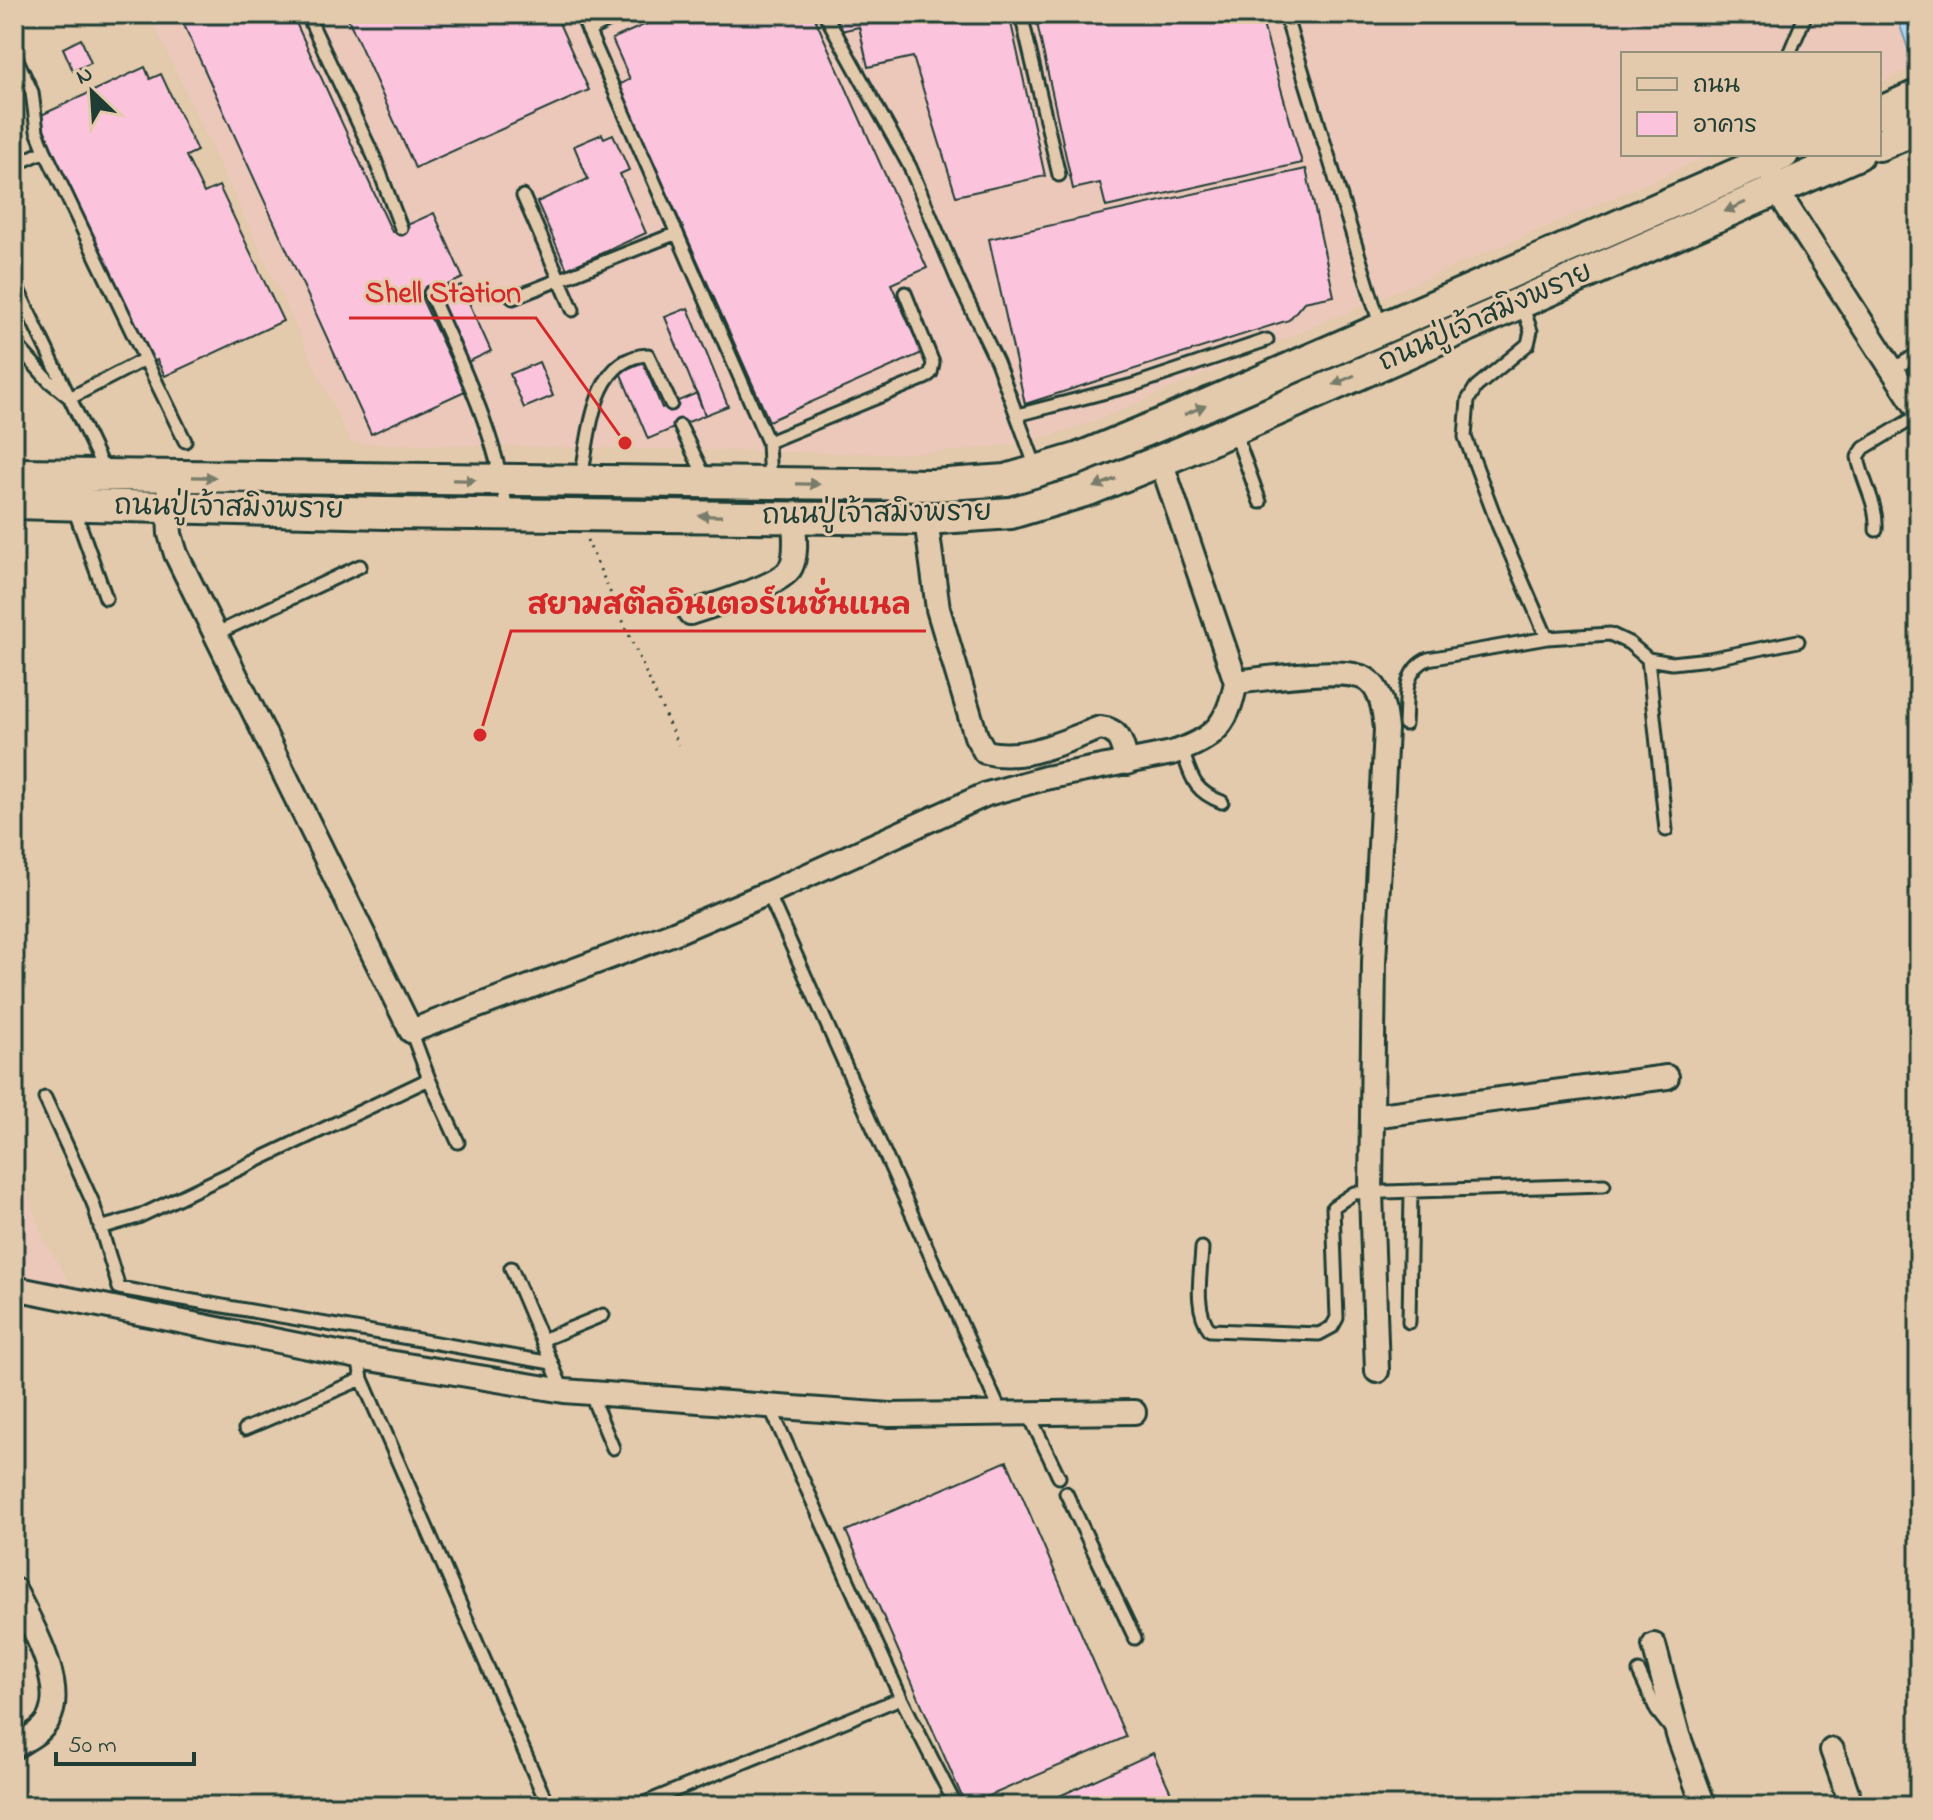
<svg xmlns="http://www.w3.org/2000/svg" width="1933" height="1820" font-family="'Indie Flower','Playpen Sans Thai',sans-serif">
<rect width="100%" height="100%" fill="#e4caac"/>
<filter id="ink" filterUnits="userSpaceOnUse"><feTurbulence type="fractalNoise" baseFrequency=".0125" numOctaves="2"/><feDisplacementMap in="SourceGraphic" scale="16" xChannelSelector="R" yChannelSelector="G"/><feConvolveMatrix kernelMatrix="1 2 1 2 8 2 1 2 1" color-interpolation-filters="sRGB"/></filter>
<g filter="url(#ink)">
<!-- built -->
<path fill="#ebc8ba" d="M149,14H1919V65L1879,83V54H1623V154H1714L1100,419L1054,435L1009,445L956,451L894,454L351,443Z
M14,1160L44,1240L77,1295L14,1279Z"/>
<!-- water -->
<path fill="#acd5f7" stroke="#7498a9" stroke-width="2" d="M1896,14H1919V80Z"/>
<!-- building -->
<path fill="#fcc4dc" stroke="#1f3d34" stroke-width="2" d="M179,14H292L392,232L434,213L463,278L421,297L465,391L371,434Z
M346,14H555L589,90L415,168Z
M669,14H813L927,268L891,284L922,353L769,421L619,85L630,79L612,39Z
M837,14H1009L1045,176L956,196L913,57L868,67L859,27L840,31Z
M1035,14H1260L1302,163L1106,207L1100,183L1073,189Z
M81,39L91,63L73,71L63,48Z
M145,67L150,79L161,74L197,151L186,156L204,193L219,186L283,321L165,376L157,360L152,363L37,117Z
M602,134L604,138L613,134L629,170L620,174L646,233L567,269L537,202L588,179L574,146Z
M1306,169L1334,296L1304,302L1289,320L1025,404L989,239Z
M461,285L491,351L466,363L435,296Z
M688,308L728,406L705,415L665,317Z
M539,362L553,396L524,408L510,374Z
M643,362L662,408L697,393L705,415L648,439L620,372Z
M1007,1461L1126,1737L966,1806L846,1531Z
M1153,1753L1177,1806H1038Z"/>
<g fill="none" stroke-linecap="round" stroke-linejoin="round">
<!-- service casing -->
<g stroke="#1f3d34" stroke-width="17">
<path id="service" d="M307,14L374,157L401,228
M581,14L768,442L770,483
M825,14L910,167L958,281L997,362L1037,470
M1021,14L1059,175
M1285,14L1381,328
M588,31L621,14
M14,53L32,92L37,131L45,151L145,359L70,398L49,381L14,342
M1789,54L1806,14
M14,165L45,151
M523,196L573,310
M14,281L105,472
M430,293C461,364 498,437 507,514
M513,298L677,233
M1521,302L1531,331L1528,344L1476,387L1468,400L1465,437L1498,525L1547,638
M145,359L185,441
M1892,370L1919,353
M1017,415L1133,385L1267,340
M680,426L706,479
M1234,430L1260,502
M768,442L925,378L931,373L933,363L905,293
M581,477C590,435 592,357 648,355L671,404
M74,509L106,598
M1876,530C1878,503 1862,482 1858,457L1864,448L1919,415
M215,634L360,566
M1648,659L1666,830
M1405,724C1407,699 1402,671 1428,659L1547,638L1610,634L1629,643L1648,659L1672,663L1709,659L1798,641
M1182,750C1192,778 1193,791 1222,802
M768,893L1001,1413
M411,1031L429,1079
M45,1098L93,1203L119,1288L552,1363
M100,1228L138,1217L429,1079L458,1142
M1202,1248C1201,1273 1193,1309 1210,1330L1319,1334L1332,1327L1337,1318L1333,1207L1354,1193L1604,1185
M511,1268L563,1390
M1409,1322L1411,1191
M542,1340L603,1315
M358,1357L362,1379L548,1806
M590,1393L613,1448
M1028,1413L1059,1477
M245,1429L362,1379
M1066,1493L1135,1638
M1639,1672L1657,1711L1672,1730
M901,1698L953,1800
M637,1806L901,1698L770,1407"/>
</g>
<!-- minor casing -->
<g stroke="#1f3d34" stroke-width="28">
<path id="minor" d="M1773,178L1776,189L1919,411
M168,494L170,534L176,554L411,1031L674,933L768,893L987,794L1045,778L1172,753C1214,739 1228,725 1236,682L1161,461
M926,519L938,609L976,736L985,752C1024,762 1064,741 1100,728C1121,730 1122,745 1127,763
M690,613C711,606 783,585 791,567C798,553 794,532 794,517
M1236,682C1264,679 1343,666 1366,679C1382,689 1384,711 1386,729L1374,962L1372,1116L1371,1192L1377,1371
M1372,1116L1667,1077
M14,1288L358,1357L564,1391L890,1415L1134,1412
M14,1589C29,1620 68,1685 48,1720C41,1733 26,1739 14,1747
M1654,1645L1678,1735L1704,1806
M1832,1750L1852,1806"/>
</g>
<!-- secondary casing -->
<g stroke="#1f3d34" stroke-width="36">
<path id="secondary" d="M1879,113L1919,95
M1879,145L1919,128
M14,474L934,485L1006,480L1077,459L1169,421L1783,154
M14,503L384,513L926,519L1011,513L1088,490L1182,452L1858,154"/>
</g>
<!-- path -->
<path stroke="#1f3d34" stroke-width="3" stroke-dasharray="2 6" stroke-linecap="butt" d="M587,540L678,745"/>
<!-- service -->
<use href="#service" stroke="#e4caac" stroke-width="11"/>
<!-- minor -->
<use href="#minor" stroke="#e4caac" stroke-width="22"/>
<!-- secondary -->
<use href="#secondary" stroke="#e4caac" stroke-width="30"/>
</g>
<!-- one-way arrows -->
<defs><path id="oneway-solid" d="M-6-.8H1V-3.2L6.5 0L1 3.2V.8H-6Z" transform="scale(2)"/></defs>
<g fill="#787c6a">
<use href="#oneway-solid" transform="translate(1735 207) rotate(156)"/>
<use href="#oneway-solid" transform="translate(1344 380) rotate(156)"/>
<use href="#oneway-solid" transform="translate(1195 410) rotate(-23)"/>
<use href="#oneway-solid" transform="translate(204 477) rotate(1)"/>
<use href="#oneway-solid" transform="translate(464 480) rotate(1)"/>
<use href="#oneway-solid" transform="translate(1105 483) rotate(158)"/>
<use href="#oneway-solid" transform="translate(808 484) rotate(1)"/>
<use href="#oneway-solid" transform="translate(710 516) rotate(-179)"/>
</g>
</g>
<g text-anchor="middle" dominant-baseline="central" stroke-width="6" stroke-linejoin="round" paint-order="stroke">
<!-- street labels -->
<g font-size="28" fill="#1f3d34" stroke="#e4caac">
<text transform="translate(1486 318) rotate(-24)">ถนนปู่เจ้าสมิงพราย</text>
<text transform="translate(229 509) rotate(1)">ถนนปู่เจ้าสมิงพราย</text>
<text transform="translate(877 515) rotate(-1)">ถนนปู่เจ้าสมิงพราย</text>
</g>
</g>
<!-- callouts -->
<path fill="none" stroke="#d62828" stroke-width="3" d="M625 443L536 318H349M480 735L511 631H926"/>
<g fill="#d62828" stroke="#e4caac" stroke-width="3">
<circle cx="625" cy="443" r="8"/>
<circle cx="480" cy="735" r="8"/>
</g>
<g font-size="30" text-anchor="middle" font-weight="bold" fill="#d62828" stroke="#e4caac" stroke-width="6" stroke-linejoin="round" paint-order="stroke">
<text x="443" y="302">Shell Station</text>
<text x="719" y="614">สยามสตีลอินเตอร์เนชั่นแนล</text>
</g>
<!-- margin -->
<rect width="1933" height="1820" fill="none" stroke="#e4caac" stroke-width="48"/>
<rect x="24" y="24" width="1885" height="1772" fill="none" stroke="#1f3d34" stroke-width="3" filter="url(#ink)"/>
<!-- legend -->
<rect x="1621" y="52" width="260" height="104" fill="#e4caac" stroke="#95927c" stroke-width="2"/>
<rect x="1637" y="78" width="40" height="12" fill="#e4caac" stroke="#95927c" stroke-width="2"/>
<text x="1693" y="92" font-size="24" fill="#1f3d34">ถนน</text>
<rect x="1637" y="112" width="40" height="24" fill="#fcc4dc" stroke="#95927c" stroke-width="2"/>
<text x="1693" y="132" font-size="24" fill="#1f3d34">อาคาร</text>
<!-- north arrow -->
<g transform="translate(92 92) rotate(335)" stroke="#e4caac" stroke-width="6" paint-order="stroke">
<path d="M0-6L14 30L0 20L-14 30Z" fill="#1f3d34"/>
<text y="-12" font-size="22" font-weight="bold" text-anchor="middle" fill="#1f3d34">N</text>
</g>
<!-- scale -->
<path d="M56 1752v12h138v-12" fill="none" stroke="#1f3d34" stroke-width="4"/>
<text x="68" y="1752" font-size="24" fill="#1f3d34" stroke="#e4caac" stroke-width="6" paint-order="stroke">50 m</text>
</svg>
